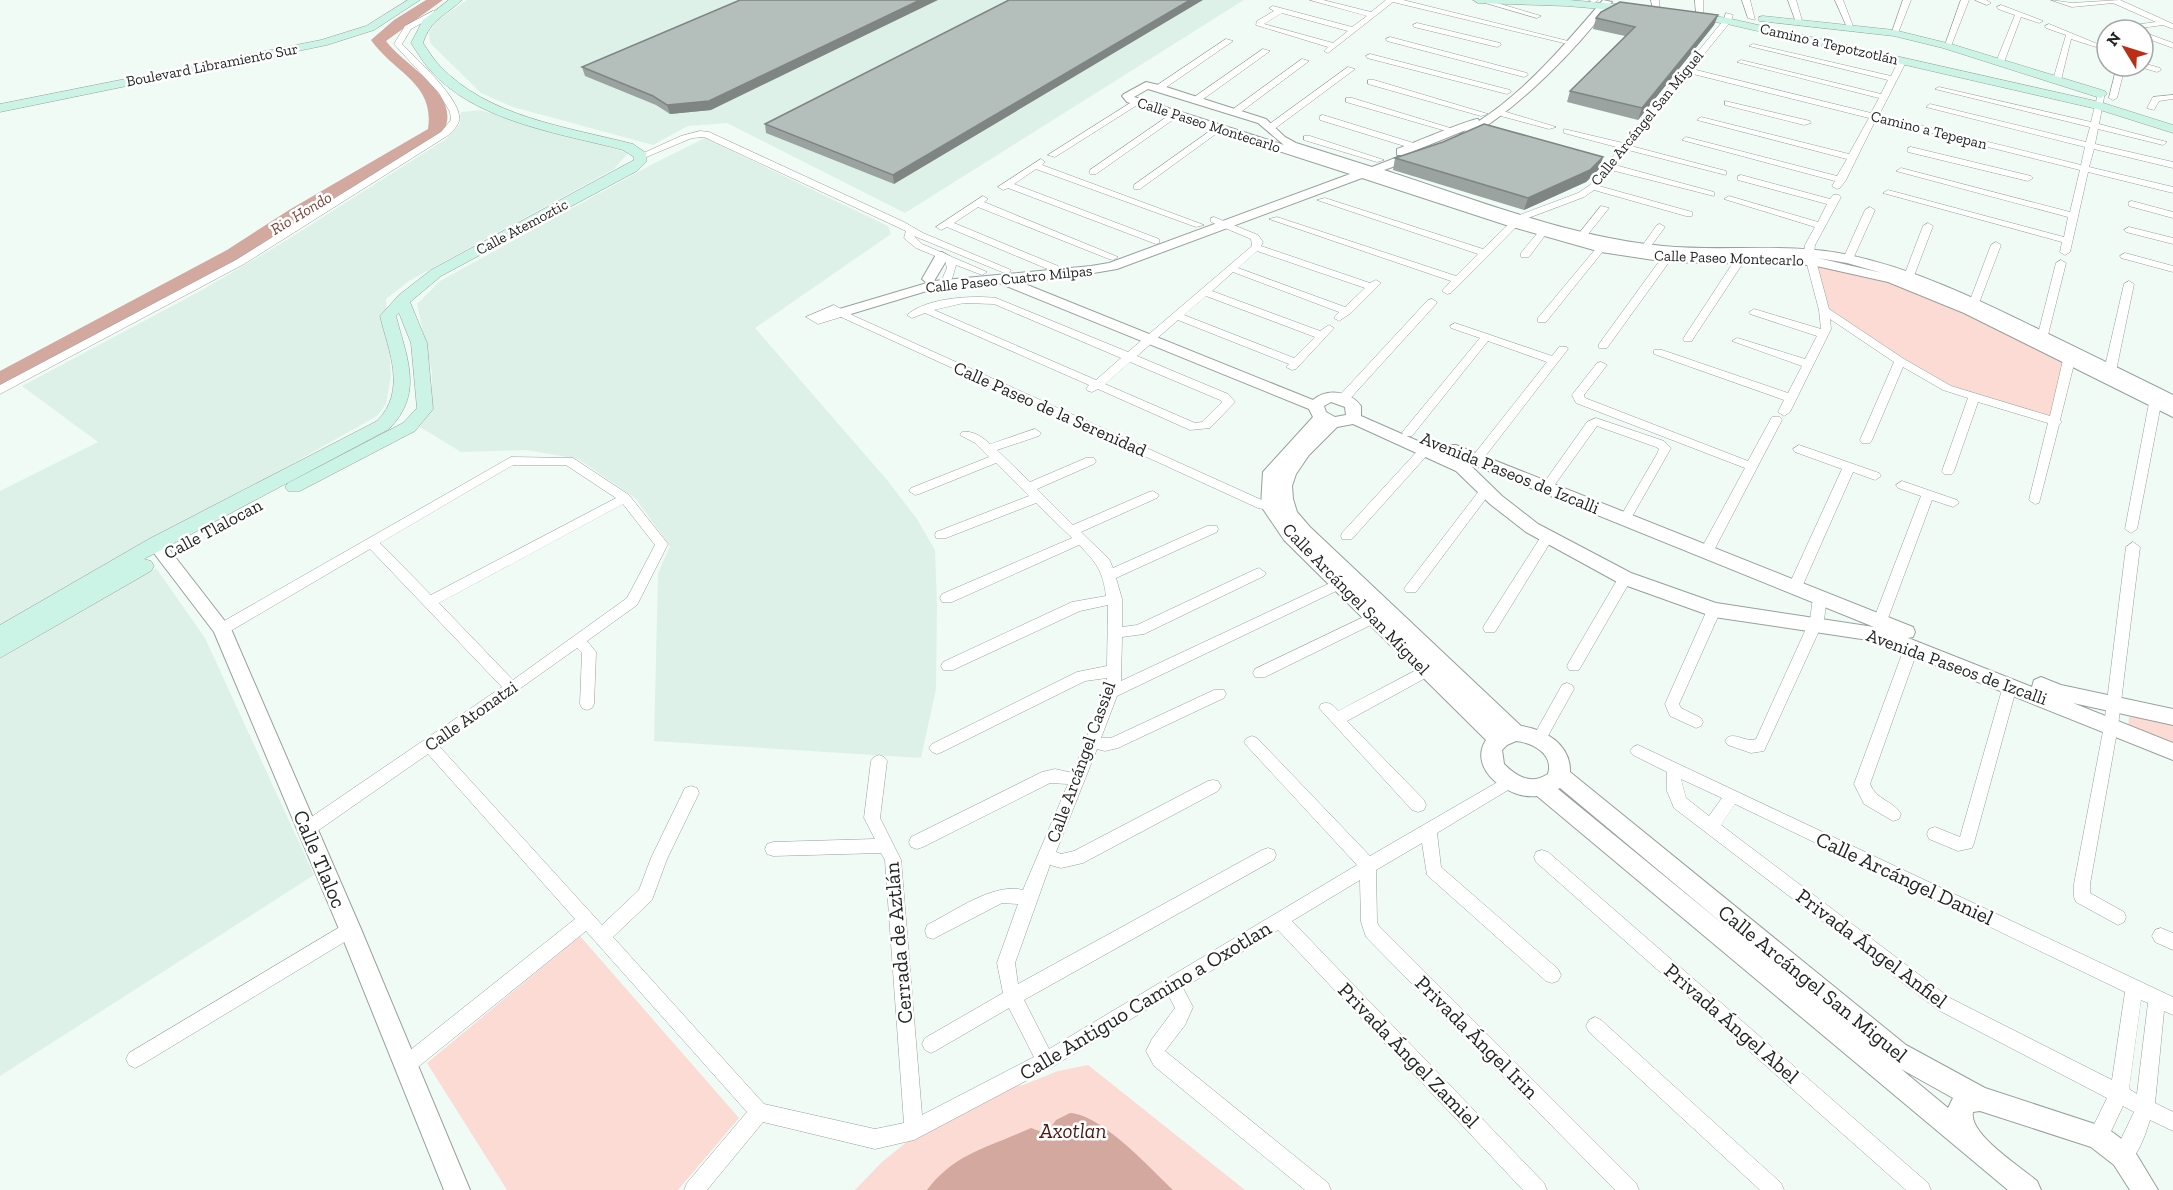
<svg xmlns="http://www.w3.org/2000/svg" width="2173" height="1190" font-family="'Zilla Slab',serif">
<rect width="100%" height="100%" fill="#f0fbf6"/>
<!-- built -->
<path fill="#def1e8" d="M467,0H1244L905,213L727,123L688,126L653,145L513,107L481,93L430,43L429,32L438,20Z
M480,110L628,153L614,169L409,281L386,299L391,376L386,404L377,416L0,628V491L98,442L22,386L202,290L282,243L446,139L460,124L461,112Z
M705,138L888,226L891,234L755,328L887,480L917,519L935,550L937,604L936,689L921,758L654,741L658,573L670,546L635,498L578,459L526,450L461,452L420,427L428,415L432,400V373L417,304L440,281L651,165Z
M156,568L205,638L314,875L0,1076V659Z"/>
<!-- green -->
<path fill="#fbdbd4" d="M1812,261L1937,295L2071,360L2055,423L1939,387L1826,315Z
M2129,717L2173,720V747L2128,728Z
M580,936L739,1118L678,1190H507L427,1063Z
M1088,1065L1245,1190H855L883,1161L936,1119L989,1090L1023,1085L1058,1071Z"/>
<!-- water -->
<path fill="#d2a89f" d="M1070,1113C1102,1115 1150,1168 1173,1190H927C954,1153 992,1146 1031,1128L1039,1131L1049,1130L1056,1120Z"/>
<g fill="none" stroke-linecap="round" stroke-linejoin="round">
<!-- river -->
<path fill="#d2a89f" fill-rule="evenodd" d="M426,0H443L386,41C404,66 466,96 442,134L301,218L241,258L8,385L0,386V371L227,250L289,210L428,129C435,83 394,73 371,40L394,20Z"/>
<!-- minor casing -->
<g stroke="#97a19c" stroke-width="1">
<path id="minor" d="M1310,0H1323L1371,12L1386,0H1403L1576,43L1572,45L1393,2L1328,53L1324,51L1328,47L1256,25L1257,21L1274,11L1269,8L1273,6L1352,27L1367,16ZM1282,13L1348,31L1333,43L1264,24Z
M1475,0H1487L1541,16L1537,18Z
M1589,0H1597V1L1593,3Z
M1651,0H1659V9H1653Z
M1695,0H1703V14L1696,12Z
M1742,0H1750L1755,20L1748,18Z
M1788,0H1796L1803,24L1796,22Z
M1835,0H1843L1854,29L1847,27Z
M1903,0H1911L1898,33L1891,35Z
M1961,0H1969L1951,46L1944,48Z
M1975,0H1986L1991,3L1987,5Z
M2051,0L2072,3L2120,0L2173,24V29L2163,25L2126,30V26L2156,22L2113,3L2072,7Z
M2001,5L2043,21L2039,23L2021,17L2004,62L2000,64L1996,62L2015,15L1998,9L1997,7Z
M433,11L440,13L411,29L402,44C415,58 464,101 459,121C457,127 452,132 447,136L244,264L0,394V385L236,260L441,132L451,120L450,112L439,93L394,44L405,26Z
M1726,13L1733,15L1731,21L1692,69L1871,113L1879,98L1737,62L1741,60L1881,94L1888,80L1749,46L1753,44L1891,76L1899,60L1903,58L1907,60L1879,115L2081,165L2085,147L1926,107L1930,104L2086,142L2090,127L1935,89L1939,87L2091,122L2098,94L2105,92L2099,124L2167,142L2163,145L2098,129L2095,144L2173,162V168L2094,149L2089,167L2173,187V193L2088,172L2070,252L2065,255L2060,252L2062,242L1883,193L1888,190L2064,237L2068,217L1896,171L1901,168L2070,212L2080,170L1876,119L1846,180L1840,188L1837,189L1832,186L1835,181L1682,140L1686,137L1837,176L1847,159L1697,120L1701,117L1849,154L1869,118L1689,73L1631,146L1726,171V175L1628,150L1615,165L1714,192V196L1611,170L1599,186L1692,212V216H1686L1594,190L1584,197L1523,220L1451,293L1447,294L1442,291L1451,281L1269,219L1277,217L1456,276L1478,254L1317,200L1325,198L1483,249L1517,216L1578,193L1590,185L1604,168L1600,167V163H1607L1620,148L1564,133V129L1623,143L1723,21Z
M1417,23L1500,43L1501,45L1497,47L1414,27L1413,25Z
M2049,24L2100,45L2096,47L2071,39L2061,80L2057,82L2053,80L2066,35L2046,28L2045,26Z
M2143,32L2173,43V48L2143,37Z
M1390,37L1527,73L1528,75L1524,77L1387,41L1386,39Z
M1226,39L1233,41L1162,90H1156V86Z
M1263,49L1270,51L1199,102H1193V98Z
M1370,54L1510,90L1511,92L1507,94L1367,58L1366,56Z
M1302,59L1309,61L1238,114H1232V110Z
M2143,63L2160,68L2161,70L2157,72L2140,67L2143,66Z
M2117,66H2125L2117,98L2113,100L2109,98Z
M1348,67L1355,69L1273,130H1267V126Z
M1368,80H1374L1488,114L1481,116L1368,84Z
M2173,95V99L2159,101L2154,110L2147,108L2153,97Z
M1346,98H1352L1460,131L1453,133L1346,102Z
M1135,100L1142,102L1055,157L1048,155Z
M1725,101L1810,121L1811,123L1804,125L1725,105Z
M1497,111H1503L1556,127L1549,129L1497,115Z
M1174,112L1181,114L1096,174H1090V170Z
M1323,115L1420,145L1421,147L1414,149L1320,120V116Z
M1217,126L1224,128L1140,189H1134V185Z
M700,131L709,132L904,222L923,233L1011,270L1010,272H1002L914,236L922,244L987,272L982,275L956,265L952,279H944L943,277L947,268L945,260L916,248L904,238L906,231L704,137L692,138L644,158L637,156L681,136Z
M1304,136H1310L1384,160L1377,162L1304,140Z
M1911,147L2031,176L2033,178L2028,181L1908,152V148Z
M1041,159L1045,162L1042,165L1204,225L1196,227L1036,169L1014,184L1159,239V243L1156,244L1008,188L1003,190L998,187Z
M1741,175L1830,199L1833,195H1839L1841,197L1815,245L1814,253L1829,309L1904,359L1951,386L2050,416L2063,360L2069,357L2073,358L2075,360L2060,420L2062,422L2059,425L2039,503L2035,504L2029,500L2048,423L1978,402L1954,471L1952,474H1944L1942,471L1968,398L1943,390L1903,367L1872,440L1870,443H1862L1860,440L1894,362L1830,319L1831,329L1790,412L1784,416L1778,412L1784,400L1654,354V350H1662L1788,393L1802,366L1732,341L1737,338L1741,339L1805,359L1817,336L1750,314L1749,312L1754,309L1821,329L1819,310L1804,253L1805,245L1815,227L1724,199L1729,196L1818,222L1827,204L1738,180V176Z
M983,196L988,199L984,202L1118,257L1113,260L1109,259L978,207L954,223L1058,266V270H1050L947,227L941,230L936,227Z
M2132,201L2173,212V218L2129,206V202Z
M1601,206L1609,208L1585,238H1579L1577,236Z
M1870,207L1875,210L1853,259L1852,261H1844L1843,259L1865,210Z
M1214,217L1258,235L1263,242L1261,246L1370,283L1376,280L1381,283L1351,313L1339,321L1334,318L1339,312L1233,272L1212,291L1320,331L1329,325L1334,328L1296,369L1292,370L1286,367L1289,364L1178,320L1137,356L1228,394L1235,402L1210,428L1190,430L1098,389L1092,392L1088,391L1086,389L1089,385L925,313L912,318L907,315C926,298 971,295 996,298L1128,352L1252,246L1251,239L1211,222V218ZM1257,251L1365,288L1345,307L1238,268ZM1206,296L1315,337L1294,358L1184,315ZM964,303L994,304L1121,358L1096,380L934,310ZM1130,362L1220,400L1222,402L1202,422L1195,423L1105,384Z
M1928,223L1933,226L1914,276L1909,279L1905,278L1904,276L1923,226Z
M1660,224L1665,227L1648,250H1642V246L1657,225Z
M2129,227L2173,238V244L2126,232L2124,230Z
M1543,229L1548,232L1546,234L1529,257H1521V253L1540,230Z
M1996,242L2001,245L1979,303L1974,306L1970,305L1969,303L1991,245Z
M1601,245L1606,248L1604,250L1546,322H1538V318L1598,246Z
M2125,253L2173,266V272L2121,258L2120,256Z
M1667,255L1672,258L1607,348H1599V344L1663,256Z
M1740,257L1745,260L1693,339L1692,341H1684L1683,339L1736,258Z
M2061,260L2066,263L2047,339L2041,346H2033L2032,344L2037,338L2056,263Z
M2129,281L2134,284L2116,371L2110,374L2104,371L2124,284Z
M1432,299L1437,302L1436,304L1347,402H1339V396L1428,300Z
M834,305L854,316L1264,501L1273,503L1275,506L1269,510L1258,508L841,317L818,324L806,317Z
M1455,323L1552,356L1559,347H1567L1568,349L1480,463L1476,464L1470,460L1472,457L1547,362L1488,341L1412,436H1404L1402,433L1404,430L1480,338L1451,328L1450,326Z
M1601,362L1607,365L1584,395L1585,398L1748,461L1772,417H1780L1782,420L1712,554H1702L1700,551L1745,468L1576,403L1572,395L1597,363Z
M2161,392L2167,396L2161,404L2137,529L2131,533L2125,529L2149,403L2157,393Z
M1596,418L1664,441L1671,448L1629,522H1621L1619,519L1657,454L1659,449L1656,447L1597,426L1551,490H1543L1541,487L1587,422Z
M1035,429L1041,433L1039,436L997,450L1030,482L1086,458H1094L1096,461L1094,464L1037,489L1073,525L1149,492L1153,491L1159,495L1157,498L1081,532L1109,559L1113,568L1207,526H1217L1218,529L1217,532L1116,578L1122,599V627L1137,625L1254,570L1259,568L1266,573L1264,576L1144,634L1122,637L1121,681L1343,577L1348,575L1355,580L1353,583L1117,696L1101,738H1111L1214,690H1224L1226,694L1224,698L1118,748L1105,751L1097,749L1056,852L1061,854L1074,851L1208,781L1213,780L1218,781L1221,786L1218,791L1083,863L1061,868L1050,865L1015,963L1018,984L1262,850L1268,848L1274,850L1276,855L1274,860L1024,1000L1049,1049L1357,865L1247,746L1244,742L1247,738L1252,736L1257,738L1370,856L1508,776L1513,777L1516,782L1513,787L1437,833L1441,867L1558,969L1561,975L1558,981L1552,983L1546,981L1427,875L1422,843L1376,870L1377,922L1379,926L1636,1183L1639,1190H1615L1366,937L1361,922L1360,880L1292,921L1544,1183L1547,1190H1523L1278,930L1183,988L1193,1007L1185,1025L1165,1051L1328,1183L1331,1190H1305L1154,1066L1146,1051L1152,1039L1175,1008L1169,996L1052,1067L914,1140L875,1149L763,1122L707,1190H684L687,1183L747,1112L586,931L413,1071L406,1074L399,1071L397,1065L399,1059L575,919L428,754L313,834L307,836L301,834L299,829L301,824L502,687L370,549L227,633H217L215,629L217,625L511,457L573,458L629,495L668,544L637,605L587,641L596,652L594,704L592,708L587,710L582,708L580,704L582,653L577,648L439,746L602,925L639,890L651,858L685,788L691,786L697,788L699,793L667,859L652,900L613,937L764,1104L875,1129L904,1123L885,860L881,853L773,856L767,854L765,849L767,844L773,842L875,839L864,818L871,761L874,757L879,755L884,757L887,761L880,818L901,860L922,1115L1034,1057L1009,1008L937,1050L931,1053L925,1050L922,1044L925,1038L1003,993L997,963L1018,904L1002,903L933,939L927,937L925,931L927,925C953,912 994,882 1023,890L1068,784L1050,783L923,847L917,849L911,847L909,842L911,837L1042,772L1055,769L1073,773L1104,692L1107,678L1085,681L942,752L937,754L932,752L929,748L932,744L1077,672L1107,666L1108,605L1080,611L953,670H943L941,666L943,662L1072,602L1106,596C1103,571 1096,562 1079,545L952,602H942L940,598L942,594L1072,538L1036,503L946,538H936L935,535L936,532L1029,496L996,463L919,494L915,495L909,491L911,488L989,457L975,443L960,435L962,432C972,430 983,437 990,444ZM513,465H566L616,498L431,595L380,543ZM623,504L655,545L627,598L513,680L439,603Z
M1426,445L1432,449L1430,452L1352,539H1342L1341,536L1342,533L1422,446Z
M1799,445L1879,473L1881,476L1875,480L1853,472L1802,587L1795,592L1788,587L1842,469L1795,452L1793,449Z
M1902,481L1957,500L1959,503L1953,507L1932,500L1887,621L1885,625H1875L1873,621L1921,496L1898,488L1896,485Z
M1486,486L1490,487L1492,490L1490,493L1416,592H1406L1404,589L1406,586L1482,487Z
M1547,533L1553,538L1495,632H1485L1483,628L1485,624L1542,535Z
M2133,542L2140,547L2118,726L2090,884V893L2124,912L2126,917L2124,922L2118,925L2076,902L2074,897V884L2104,726L2126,547Z
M1625,573L1632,578L1579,670H1569L1567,666L1569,662L1620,575Z
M1820,592L1827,597L1824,620L1764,751L1751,753L1728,745L1725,741L1728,737C1737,733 1747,743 1756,739L1810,620L1813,597Z
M1714,605L1721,610L1679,704L1681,708L1701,718L1703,722L1701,726L1696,728L1670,716L1665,704L1707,610Z
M1372,613L1377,614L1379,618L1377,622L1265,677H1255L1253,673L1255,669Z
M1912,641L1917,642L1919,646L1870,784C1876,800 1894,801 1901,814L1899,819L1893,821L1864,804L1854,784L1905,646L1907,642Z
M1426,665L1431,667L1433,671L1431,675L1347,721L1424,800L1426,805L1424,810L1418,812L1412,810L1319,708L1321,704C1329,701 1333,705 1338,711Z
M2010,680L2015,682L2017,686L1974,843L1972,848L1958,851L1929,839L1927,834L1929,829L1935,827L1960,837L2003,686L2005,682Z
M1567,683L1572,685L1574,689L1544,743L1539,745L1534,743L1532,739L1534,735L1562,685Z
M1638,745L2173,997V1015L2164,1011L2155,1103L2173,1112V1131L2150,1120C2145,1135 2138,1159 2123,1166L2116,1163L2113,1156L2134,1112L2123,1106L2105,1144L2098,1147L2091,1144L2088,1137L2107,1098L1938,1010L1674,808L1667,791V772L1633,755L1630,751L1633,747ZM1681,779L1722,798L1709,816L1686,798ZM1735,804L2125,992L2112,1080L1950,998L1721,825ZM2141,1000L2148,1003L2137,1094L2129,1089Z
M1542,850L1548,852L1928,1183L1931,1190H1906L1536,862L1534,857L1536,852Z
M350,921L356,923L358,929L356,935L141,1065L135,1068L129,1065L126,1059L129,1053Z
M2161,928L2173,933V950L2155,942L2152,936L2155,930Z
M1595,1017L1601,1020L1781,1183L1784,1190H1760L1589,1032L1586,1026L1589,1020Z"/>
</g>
<!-- tertiary casing -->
<g stroke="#97a19c" stroke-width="2">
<path id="tertiary" d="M1603,0L1612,2C1573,54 1523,103 1469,138L1465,139L1459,136L1466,130L1414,151H1421V157L1384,170C1474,199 1568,237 1663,246C1725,252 1788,242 1849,255C1914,269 1975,298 2034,327C2081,350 2127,372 2173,395V417L1964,313L1888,282L1812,265L1667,262L1601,252L1509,226L1362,178L1117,269L1070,277L1020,282L1313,400C1327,388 1350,391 1361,406V416L1468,463L1502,496L1538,524L1631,573L1716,603L1874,627L1444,453L1442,449L1444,445H1456L1913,627L1915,632L1913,637L1908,638L2032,687L2034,680L2041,677L2061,685L2173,709V725L2073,703L2173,743V760L1875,641L1714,617L1619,583L1526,532L1490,504L1456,471L1353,424L1337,427L1309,455L1296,474L1292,486L1293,499L1297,512L1310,527L1521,726C1544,729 1571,744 1570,772L1906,1045L1985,1088L2107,1128L2132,1147L2158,1190H2130L2114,1165L2091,1147L1980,1111L1973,1112C1968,1134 2021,1167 2037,1181L2041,1190H2008L1537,796C1509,800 1467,769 1486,740L1284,540L1261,506L1263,472L1313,417L1309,409L999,283L930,290L841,317L834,313L836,310L927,283L922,279L937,253L942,252L949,256L934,281L1091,266L1109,263L1350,174L1127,102L1122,96L1124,94L1146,82L1163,86L1266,119L1285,137L1296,143L1372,167L1403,155H1397V149C1409,145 1472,118 1478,119L1479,121C1525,92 1568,41 1603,0ZM1148,89L1258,123L1284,145L1134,97ZM1818,258L1847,263L1882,273ZM1331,402L1345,407L1346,415L1335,417L1326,412L1324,406ZM1516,741C1533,743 1554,754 1548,774C1531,785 1517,777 1504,764L1502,750L1507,745ZM1560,788L1729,929L1558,789ZM1901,1069L1953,1098L1948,1108Z
M156,538L162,540L231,629L361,929L470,1190H444L339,929L214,632L150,548L147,544L150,540Z"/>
</g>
<!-- secondary casing -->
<g stroke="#97a19c" stroke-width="1">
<path id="secondary" d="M408,0H420L374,30L327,45L0,112V104L321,40L366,26Z
M449,0H462C446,15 430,20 423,43C428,50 433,59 439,65C487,117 567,127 633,144L646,153V162L637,171L441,276L410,302L427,343L433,409L415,431L300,491H288L285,487L288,483L403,423L417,408L411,343L399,313L396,316C407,359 424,393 389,429L163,549L144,559L151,561L154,566L151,571L0,658V625L149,539L377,421C407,391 389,352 380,316L399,295L431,270L634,160V157L623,150C559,133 476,122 430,70C423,62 417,52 411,43L423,20Z
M1473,0H1569L1637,6L1642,9L1637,12L1567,6L1478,3Z
M1693,13L1727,18L2100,102L2173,125V133L2097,109L1727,24L1689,18L1688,16Z
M1763,16L1894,30L1951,44L2105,91L2107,94L2101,98L2097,97L1943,48L1894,36L1759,21V17Z"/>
</g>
<!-- minor -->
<use href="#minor" fill="#fff" fill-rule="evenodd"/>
<!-- tertiary -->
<use href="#tertiary" fill="#fff" fill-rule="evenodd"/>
<!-- secondary -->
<use href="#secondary" fill="#cbf3e6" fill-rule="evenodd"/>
</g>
<!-- wall -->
<path fill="#9ba3a0" d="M1009,0L894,184L766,133L765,124Z
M1718,15L1714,25L1638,120L1567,102L1570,91L1625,36L1593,29L1596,18Z
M582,67L711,110L670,114L656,105L585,76Z
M1603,157L1599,169L1586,182L1524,210L1393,170L1395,158Z"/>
<!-- shaded-wall -->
<path fill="#7e8582" d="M920,0H938L711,110L670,114L667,105Z
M1190,0H1203L894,184L893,175Z
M1718,15L1714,25L1638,120L1642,108Z
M1603,157L1599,169L1586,182L1524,210L1528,198Z"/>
<!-- building -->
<path fill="#b4beba" stroke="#7e8582" stroke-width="1.5" d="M740,0H920L709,101L667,105L653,96L582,67Z
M1009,0H1190L893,175L765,124Z
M1620,2L1718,15L1642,108L1570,91L1635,27L1596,18L1601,12Z
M1484,124L1603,157L1590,170L1528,198L1395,158L1443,142Z"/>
<g text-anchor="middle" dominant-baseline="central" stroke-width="5" stroke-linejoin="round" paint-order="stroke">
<!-- far-street labels -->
<g font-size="15" fill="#1f2321" stroke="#fff">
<text transform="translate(1829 44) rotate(13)">Camino a Tepotzotlán</text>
<text transform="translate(212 65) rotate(-11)">Boulevard Libramiento Sur</text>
<text transform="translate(1647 118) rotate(-51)">Calle Arcángel San Miguel</text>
<text transform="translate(1209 125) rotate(18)">Calle Paseo Montecarlo</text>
<text transform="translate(1929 130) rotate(14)">Camino a Tepepan</text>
<text transform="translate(522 227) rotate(-28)">Calle Atemoztic</text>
<text transform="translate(1729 258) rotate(2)">Calle Paseo Montecarlo</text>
<text transform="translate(1009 279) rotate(-6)">Calle Paseo Cuatro Milpas</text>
</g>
<!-- far-water labels -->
<g font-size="16" font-style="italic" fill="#7b4237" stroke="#fff">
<text transform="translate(301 213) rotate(-31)">Rio Hondo</text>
</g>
<!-- street labels -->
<g font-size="18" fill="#1f2321" stroke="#fff">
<text transform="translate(1050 409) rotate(24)">Calle Paseo de la Serenidad</text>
<text transform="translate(1510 473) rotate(22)">Avenida Paseos de Izcalli</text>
<text transform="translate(213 529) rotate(-28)">Calle Tlalocan</text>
<text transform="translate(1356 599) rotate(46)">Calle Arcángel San Miguel</text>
<text transform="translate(1957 667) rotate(20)">Avenida Paseos de Izcalli</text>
<text transform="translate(471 716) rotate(-35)">Calle Atonatzi</text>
<text transform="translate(1081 762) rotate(-70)">Calle Arcángel Cassiel</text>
</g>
<!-- near-street labels -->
<g font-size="21" fill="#1f2321" stroke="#fff">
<text transform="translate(320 859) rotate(67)">Calle Tlaloc</text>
<text transform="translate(1905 878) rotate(25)">Calle Arcángel Daniel</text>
<text transform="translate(898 943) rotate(-95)">Cerrada de Aztlán</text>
<text transform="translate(1872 948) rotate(37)">Privada Ángel Anfiel</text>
<text transform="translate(1813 983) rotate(39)">Calle Arcángel San Miguel</text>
<text transform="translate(1145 1000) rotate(-31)">Calle Antiguo Camino a Oxotlan</text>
<text transform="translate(1732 1023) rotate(41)">Privada Ángel Abel</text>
<text transform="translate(1477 1037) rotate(45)">Privada Ángel Irin</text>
<text transform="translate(1409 1055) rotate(46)">Privada Ángel Zamiel</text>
</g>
<!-- near-park labels -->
<g font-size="21" font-style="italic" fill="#4e1910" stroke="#fff">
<text x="1073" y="1130">Axotlan</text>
</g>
</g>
<!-- north arrow -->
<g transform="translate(2125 48) rotate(308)"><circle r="28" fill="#ffffff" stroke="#a5a7a6" stroke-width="1.5"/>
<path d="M0-4.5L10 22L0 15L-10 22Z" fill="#ba2f16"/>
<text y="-9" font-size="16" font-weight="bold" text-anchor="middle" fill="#1f2321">N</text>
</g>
</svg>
